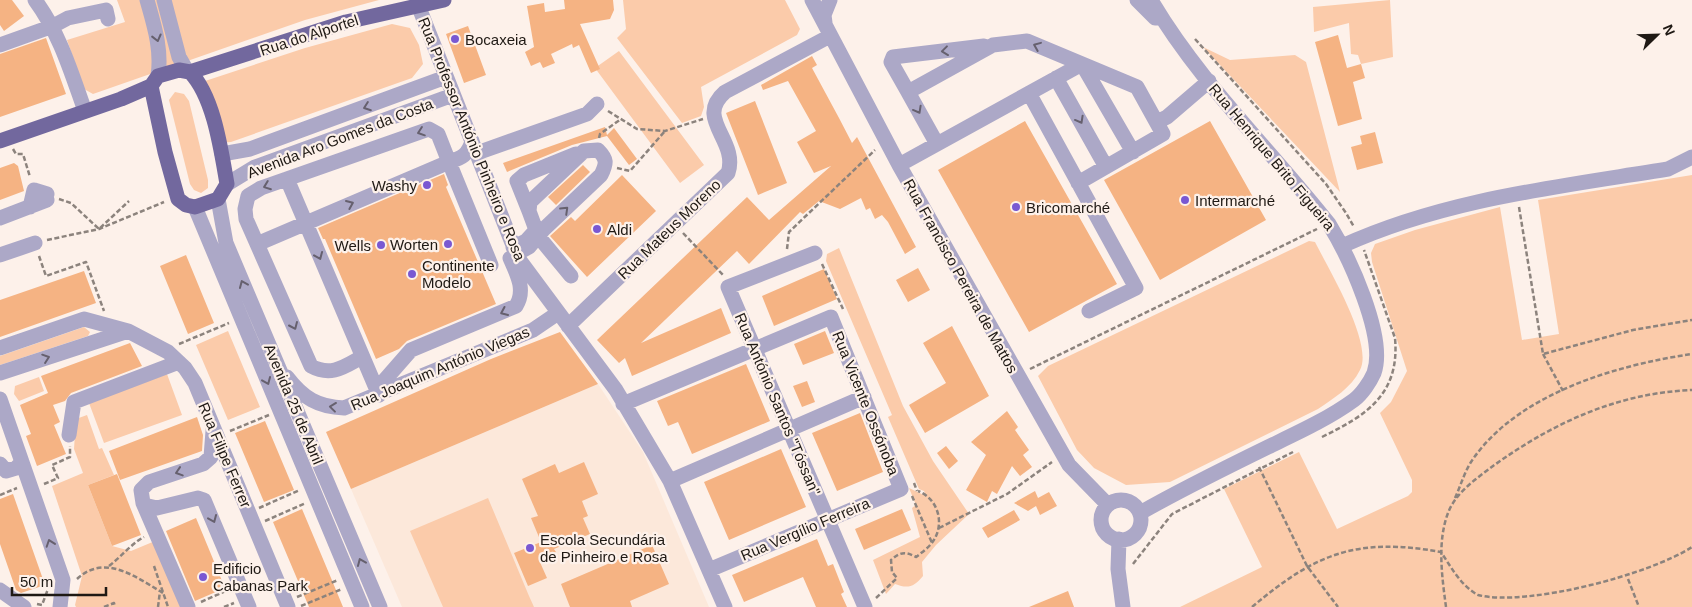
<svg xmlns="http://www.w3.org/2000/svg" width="1692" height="607" font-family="Helvetica,sans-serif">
<rect width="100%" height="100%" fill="#fdf1ea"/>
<!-- built -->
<path fill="#fce8da" d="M598,384L643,452L709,607H402L351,489Z"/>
<!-- green -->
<path fill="#fbcbaa" d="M117,0H379L305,20L93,94L84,89L67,40L125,22Z
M623,0H785L800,29L797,35L701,87L704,107L701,116L682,123L617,38L626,29Z
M1390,0L1393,57L1361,64L1358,55L1351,54L1349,23L1314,32L1313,7Z
M392,24L410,28L419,45L423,64L412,78L231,142L219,143L199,83L305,48Z
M1203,47L1230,60L1295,55L1306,62L1340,192Z
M619,51L704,165L680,183L595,68Z
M175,92L184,94L189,101L208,180V188L201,193L194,190L190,184L169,100Z
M1692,175V607H1180L1262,567L1224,489L1299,452L1337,529L1408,496L1412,492V480L1380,413L1391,402L1407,371L1372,262L1371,253L1375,244L1415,230L1500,207L1522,340L1559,334L1538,200Z
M1309,241L1315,242C1328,268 1374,344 1360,370C1351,388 1334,398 1318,409L1170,482L1126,485L1094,468L1077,450L1038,376L1048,366Z
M839,248L903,406L933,461L969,514L936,545L922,562L923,576C914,587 908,589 895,584L886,594L873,560L920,537L912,508L916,505L909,488L926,496L924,491L919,489L888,417L892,415L826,261L827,254Z
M84,327L90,332L88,336L0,365V356Z
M228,331L260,407L228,420L196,345Z
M167,374L182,415L104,443L89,403Z
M39,377L44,391L19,401L14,394L15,386Z
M87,415L99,449L102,448L114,475L88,485L112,546L131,551L155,541L183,607H76L75,605L82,576L52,486L83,473L74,449L76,419Z
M488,498L529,596L534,607H443L410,531Z"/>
<!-- building -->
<path fill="#f5b383" d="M0,0H12L24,16L4,31L0,25Z
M564,0H613L614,10L610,19L580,24L600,69L591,73L579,45L573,48L572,44L551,54L555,63L543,68L540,62L531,66L525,52L534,47L527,6L544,3L545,12L565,9Z
M468,26L486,75L464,83L446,34Z
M1338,35L1347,68L1361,64L1365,78L1353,82L1362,119L1338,126L1315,42Z
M46,38L66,94L0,117V54Z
M812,56L817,65L812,68L839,118L852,143L857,137L916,247L905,254L888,222L882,215L875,219L870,208L866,210L861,198L840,209L819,201L803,214L800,212L749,264L737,251L641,343L721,308L731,333L632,376L625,358L619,363L597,340L747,197L769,220L831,166L814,173L797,142L816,131L788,81L763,90L761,85Z
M755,101L787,183L758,195L726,113Z
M1025,121L1117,284L1029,332L938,170Z
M1210,121L1266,220L1160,280L1104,180Z
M605,127L607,135L614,128L637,159L629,165L607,136L572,145L507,172L503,163Z
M1375,132L1383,163L1357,170L1351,147L1362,144L1360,136Z
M14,163L18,166L24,191L0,200V168Z
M583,165L590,172L556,205L548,197Z
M444,174L448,185L446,187L496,304L407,341L399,349L376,359L325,239H323L318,228Z
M622,175L656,211L587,277L550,236L571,217L575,221Z
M186,255L214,323L188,334L160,266Z
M918,268L930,290L908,302L896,280Z
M824,269L837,299L774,326L762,296Z
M84,271L96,303L0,337V300Z
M952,326L989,396L925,433L909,405L946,383L923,343Z
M825,331L834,353L803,365L794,344Z
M560,332L598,384L351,489L326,432L491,359Z
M130,343L142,366L71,393L65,401L53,405L60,422L54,425L66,454L37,466L26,436L31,434L20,405L48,393L41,376Z
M746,364L770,421L692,454L678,422L668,426L657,401Z
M807,381L815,402L802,407L793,386Z
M1007,411L1018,427L1015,430L1029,450L1023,455L1032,467L1020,476L1012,466L997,494L992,491L987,502L966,490L986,455L971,442Z
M860,413L883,472L837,491L812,433Z
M197,417L203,435L202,451L120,480L109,451Z
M265,421L294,490L264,502L235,433Z
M946,446L958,461L949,469L937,453Z
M781,449L806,507L729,540L704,482Z
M584,462L598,494L582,501L588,516L583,518L590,534L554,549L556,552L539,560L547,578L528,586L514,553L541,542L531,518L538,516L522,479L555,464L559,473Z
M117,474L141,535L112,546L88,485Z
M1035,491L1038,498L1049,492L1057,506L1040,515L1036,506L1028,511L1014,503Z
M13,494L45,585L21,593L16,590L0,544V499Z
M302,509L331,578L343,607H309L273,522Z
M902,509L911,530L864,550L855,529Z
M1014,510L1020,520L988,538L982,528Z
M196,518L225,588L195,601L166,531Z
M817,539L828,566L833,564L844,592L841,594L847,607H816L803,577L744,602L732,575Z
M652,545L669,584L630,601L632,607H570L561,584Z
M1068,591L1074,607H1029Z"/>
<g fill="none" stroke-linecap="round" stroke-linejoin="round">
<!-- path -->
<path stroke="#8c837d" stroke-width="2.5" stroke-dasharray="5 2.5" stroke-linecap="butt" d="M1195,39L1326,184L1346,213L1354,227
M608,111L637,129L665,131L703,119
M599,138L600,134L621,119
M13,149L16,154H23L30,177
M617,168L630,171L665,131
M59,199L71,203L99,229L129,201
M1519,207L1543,354L1633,330L1692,320
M683,233L724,276
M47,240L99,229L164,202
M787,249L789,232L875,150
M39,256L46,276L86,262L104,311
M822,264L843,309
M179,344L229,323
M1543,354L1563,391
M1030,369L1317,229
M230,431L269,415
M1322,437C1367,415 1400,394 1395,338L1364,250
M1259,467L1307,566L1338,607
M914,483L917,491
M44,484L58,478L52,465L70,457V446
M0,495L17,488
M912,496L932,543
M1455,498C1461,485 1465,470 1473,459C1519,393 1617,365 1692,354
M259,508L300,490
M265,521L306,503
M939,528L1007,494L1052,462
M1133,564L1172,514L1293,452
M109,566C121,557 131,544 144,537
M154,566L168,607
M77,579C105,553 136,577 163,593
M1628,579L1639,607
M297,597L338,580
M876,598L897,578L892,572L891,560C900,552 905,551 916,557C921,553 927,549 931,544C946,526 939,499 918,491
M201,602L228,590
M37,604L42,605L48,589
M301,606L342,589
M104,607L114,603L115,607
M158,607L160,591
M224,607L234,603
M1252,607C1316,553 1357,537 1441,552C1451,567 1461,586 1478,595C1526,607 1649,575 1692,547
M1446,607C1442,577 1437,542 1448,513C1456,492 1476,479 1493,466C1553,423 1617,393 1692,390"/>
<!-- minor -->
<path stroke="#aca8c7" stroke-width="15" d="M35,0C60,34 71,72 85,111
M147,0C154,25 162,49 158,76
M164,0L179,57L187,71
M812,0L899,165L1069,465L1108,505
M1137,0L1155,18
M418,5L518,258L616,390L670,481L725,607
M825,23L824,15L830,0
M0,45L53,26L68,18L106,10L108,19
M1082,64L1133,152
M1056,78L1106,167
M908,92L891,62L893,57L984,46
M1029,93L1136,288L1089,311
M1157,122L1167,117L1209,81
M937,144L908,92L993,45L1027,41L1137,87L1163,134L1078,183
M477,153L587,114L597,104
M222,154L250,149L446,77
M899,165L1082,64
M287,179L379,395
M227,184L255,167L453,95
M218,199L226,243L380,607
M30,207L34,190L47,194
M195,207L362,607
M529,211L517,181L524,175L576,154
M0,218L47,200
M536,230L538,236L571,276
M257,244L449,162L491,265
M1342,246C1445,199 1557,187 1668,169L1692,157
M513,247L526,241L536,230L529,211L530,202L584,151L598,150C607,159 607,163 601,175L544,229L529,247L516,254
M815,253L728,287L865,607
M0,255L35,243
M568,326L728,173C739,140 694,119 725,92L830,36
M0,348L84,319L128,331L168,352L185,368L195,383L288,607
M362,357C344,367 331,377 311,366L246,219L245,209L248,196L261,188L429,129L438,134L449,162C462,158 468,155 472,141
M0,373L128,331
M287,377C303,398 318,407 344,408L533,330L558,313
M379,395L383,382L411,350L516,306C526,290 517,274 510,258
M0,399L63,580L60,607
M623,404L831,317L901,489L709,570
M69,435L74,402L179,362
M0,464L6,471L16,468L22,462
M670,481L864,397
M1101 520a20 20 0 1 1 40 0a20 20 0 1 1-40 0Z
M144,505L157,508L198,498L204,500L249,607
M1140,513C1182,489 1225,468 1268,447C1297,433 1328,419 1354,400C1362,394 1370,382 1374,373C1387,337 1348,255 1329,224C1270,149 1199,82 1151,0
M1119,539L1118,569L1123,607
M0,590L24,607
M188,607L143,503L141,490L149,482L203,464L211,457L213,431"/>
<!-- major -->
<path stroke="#72689e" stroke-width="15" d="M179,70L190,72C214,97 221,150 227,184L218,199L195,207L186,205L178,199L165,152L151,86L158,76Z
M190,72L346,22L444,0
M0,141L121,99L151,86"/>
</g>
<!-- one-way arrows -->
<defs><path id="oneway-chevron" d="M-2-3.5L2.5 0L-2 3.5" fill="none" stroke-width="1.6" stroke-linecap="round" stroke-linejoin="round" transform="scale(1.25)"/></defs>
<g stroke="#66606e">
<use href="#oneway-chevron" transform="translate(157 38) rotate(76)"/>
<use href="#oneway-chevron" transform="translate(1037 46) rotate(-158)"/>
<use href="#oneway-chevron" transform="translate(945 51) rotate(173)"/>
<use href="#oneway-chevron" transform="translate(367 107) rotate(160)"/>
<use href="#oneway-chevron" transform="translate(918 110) rotate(61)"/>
<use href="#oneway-chevron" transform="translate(1080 120) rotate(61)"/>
<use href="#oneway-chevron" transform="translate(421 132) rotate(161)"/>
<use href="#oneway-chevron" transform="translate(267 186) rotate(159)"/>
<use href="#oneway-chevron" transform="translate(350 204) rotate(-23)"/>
<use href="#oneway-chevron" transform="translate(565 210) rotate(-44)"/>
<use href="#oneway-chevron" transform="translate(319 256) rotate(67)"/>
<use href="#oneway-chevron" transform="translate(243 284) rotate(-113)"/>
<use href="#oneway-chevron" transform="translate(504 312) rotate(156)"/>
<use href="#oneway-chevron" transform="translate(294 326) rotate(66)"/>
<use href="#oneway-chevron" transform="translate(46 358) rotate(-19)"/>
<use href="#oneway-chevron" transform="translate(267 381) rotate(67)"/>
<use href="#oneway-chevron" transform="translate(333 407) rotate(-173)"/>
<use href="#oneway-chevron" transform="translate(179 472) rotate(162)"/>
<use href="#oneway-chevron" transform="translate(213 519) rotate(67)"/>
<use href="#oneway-chevron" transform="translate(50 543) rotate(-109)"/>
<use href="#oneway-chevron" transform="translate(361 562) rotate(-113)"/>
</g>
<!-- markers -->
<g fill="#7958d2" stroke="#fdf1ea" stroke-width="2">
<circle cx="455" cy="39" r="5"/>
<circle cx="427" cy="185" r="5"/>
<circle cx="1185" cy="200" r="5"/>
<circle cx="1016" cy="207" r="5"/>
<circle cx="597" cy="229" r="5"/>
<circle cx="448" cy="244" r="5"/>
<circle cx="381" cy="245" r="5"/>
<circle cx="412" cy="274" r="5"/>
<circle cx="530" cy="548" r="5"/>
<circle cx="203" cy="577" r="5"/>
</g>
<g text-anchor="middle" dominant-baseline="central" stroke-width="4.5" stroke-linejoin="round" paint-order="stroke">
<!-- street labels -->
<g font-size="15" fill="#1f1914" stroke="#fdf1ea">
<text transform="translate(309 35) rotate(-18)">Rua do Alportel</text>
<text transform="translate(340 138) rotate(-21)">Avenida Aro Gomes da Costa</text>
<text transform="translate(472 139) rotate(68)">Rua Professor António Pinheiro e Rosa</text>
<text transform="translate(1272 157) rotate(50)">Rua Henrique Brito Figueira</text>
<text transform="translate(669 229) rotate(-44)">Rua Mateus Moreno</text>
<text transform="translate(961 276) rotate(61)">Rua Francisco Pereira de Mattos</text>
<text transform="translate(440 368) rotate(-23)">Rua Joaquim António Viegas</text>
<text transform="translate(866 403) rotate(68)">Rua Vicente Ossónoba</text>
<text transform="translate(294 404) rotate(67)">Avenida 25 de Abril</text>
<text transform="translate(778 404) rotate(67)">Rua António Santos "Tóssan"</text>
<text transform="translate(225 455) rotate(67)">Rua Filipe Ferrer</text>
<text transform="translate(805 529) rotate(-23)">Rua Vergílio Ferreira</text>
</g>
<!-- poi labels -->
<g font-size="15" fill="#1f1914" stroke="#fdf1ea" text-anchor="start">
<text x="465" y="39">Bocaxeia</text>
<text x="417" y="185" text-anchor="end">Washy</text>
<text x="1195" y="200">Intermarché</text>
<text x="1026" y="207">Bricomarché</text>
<text x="607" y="229">Aldi</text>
<text x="438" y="244" text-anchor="end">Worten</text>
<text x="371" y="245" text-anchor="end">Wells</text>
<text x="422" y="265">Continente<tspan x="422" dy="17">Modelo</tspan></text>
<text x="540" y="539">Escola Secundária<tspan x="540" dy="17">de Pinheiro e Rosa</tspan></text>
<text x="213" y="568">Edificio<tspan x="213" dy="17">Cabanas Park</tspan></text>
</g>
</g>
<!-- north arrow -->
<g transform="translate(1657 35) rotate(67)" stroke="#fdf1ea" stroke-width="4" paint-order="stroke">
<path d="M0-4L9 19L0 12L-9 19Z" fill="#1f1914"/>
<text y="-8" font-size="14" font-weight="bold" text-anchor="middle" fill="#1f1914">N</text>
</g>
<!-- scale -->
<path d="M12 587v8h94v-8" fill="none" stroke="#1f1914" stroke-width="2.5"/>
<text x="20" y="587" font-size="15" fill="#1f1914" stroke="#fdf1ea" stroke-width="4" paint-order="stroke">50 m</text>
</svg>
